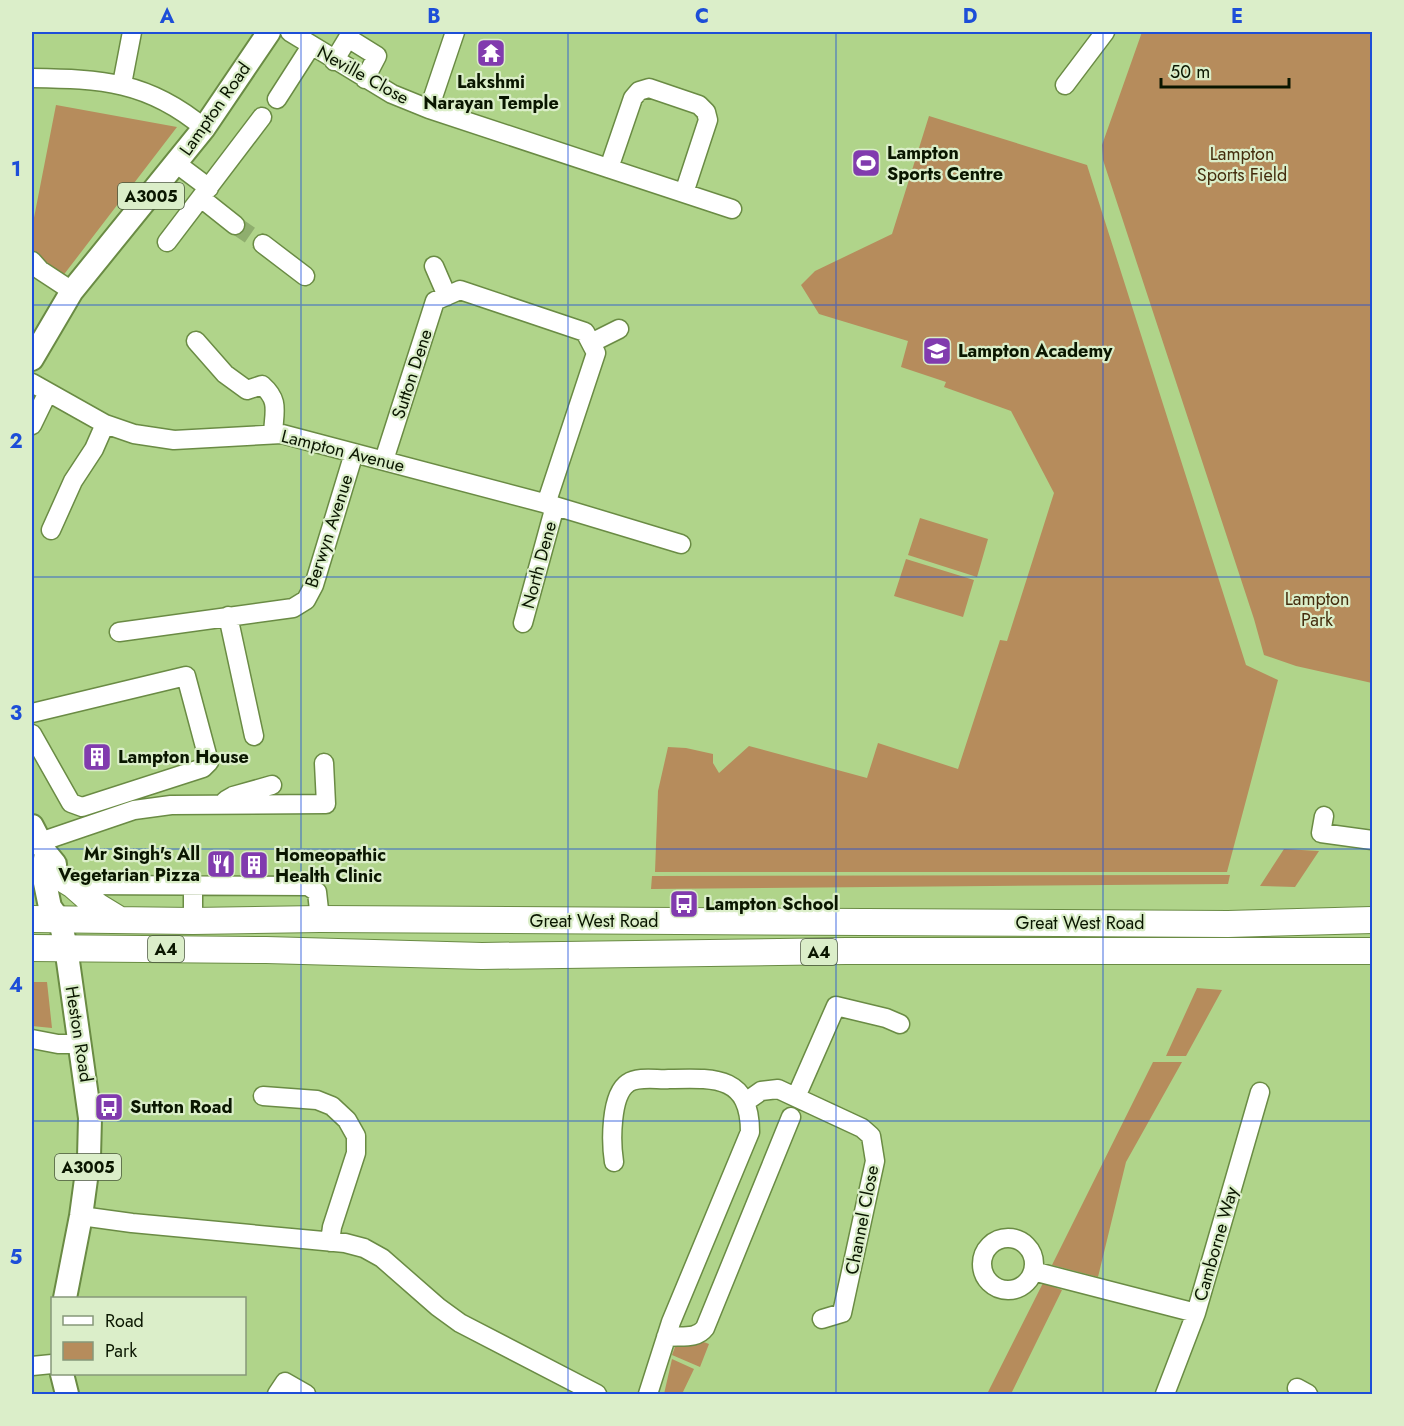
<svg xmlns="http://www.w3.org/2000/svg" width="1404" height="1426" font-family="Jost,sans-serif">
<rect width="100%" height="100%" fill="#b0d48a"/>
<!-- green -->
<path fill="#b68c5c" d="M1142,32H1372V683L1296,666L1264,655L1254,619L1103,160L1102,145Z
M56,105L177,127L62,277C39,259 31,260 32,228Z
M929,116L1087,165L1246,665L1278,680L1227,872H655L658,791L668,747L686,748L713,754V763L719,773L749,746L867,778L878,743L958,769L1000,640L1007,641L1054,493L1011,411L944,387L946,382L901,367L908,341L819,314L801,285L815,271L892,234Z
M920,518L988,539L977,577L908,555Z
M906,559L974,580L963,617L894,596Z
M1284,849L1319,851L1295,887L1260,886Z
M1230,875L1228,884L651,889L652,876Z
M32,982H47L52,1028L32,1026Z
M1197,988L1222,990L1186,1056H1166Z
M1153,1062H1182L1126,1162L1098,1277L1052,1265Z
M1043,1283L1062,1290L1011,1394H987Z
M701,1341L709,1344L700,1367L672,1355L675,1347Z
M672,1359L694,1369L682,1394H664Z"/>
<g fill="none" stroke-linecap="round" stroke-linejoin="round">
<!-- minor-tunnel -->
<path stroke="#8fae6e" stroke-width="18" stroke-dasharray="18 9" stroke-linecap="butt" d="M235,225L263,244"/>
<!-- minor casing -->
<g stroke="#6a8b44" stroke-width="21">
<path id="minor" d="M290,32L392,94L429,109L732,209
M334,61L348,38L377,56L365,79
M32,78C101,79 148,81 204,128
M122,84L132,32
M1065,85L1105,32
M277,99L311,46
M429,109L455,32
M177,164L209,188
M609,168L633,98L639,91L649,88L699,105L706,112L708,120L684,193
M201,198L235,225
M167,242L262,117
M263,244L305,276
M32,261L40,270L72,291
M434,266L447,296
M196,341L225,374L247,390L262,385C280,401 274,411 273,434
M591,343L619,329
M32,383L105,424L134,434L174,440L282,434L555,506L681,544
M32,425L48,392
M384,460L435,301L460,290L585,332L596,353L546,504
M51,530L73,481L94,449L105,424
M228,616L254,736
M523,623L555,506
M119,632L293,608L306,600L314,585L354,453
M32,713L186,676L209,762L203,768L82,807L71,803L32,734
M226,800L233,796L272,785
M1324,816L1321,833L1372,840
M40,842L134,810L171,805L326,804L324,763
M73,885L308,886L317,892L320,919
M193,885V921
M32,1039L58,1044H81
M263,1096L317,1100L332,1106L347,1120L356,1136V1153L332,1227L330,1242
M796,1097L836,1006L886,1018L900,1024
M747,1101L761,1091L778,1089L862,1128L871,1136L875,1161L842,1313L822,1319
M614,1162C611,1143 610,1095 628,1083C638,1076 658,1080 669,1079C714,1078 750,1075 750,1132L671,1322L648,1394
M81,1216L132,1223L345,1243L364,1248L382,1258L438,1307L460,1323L597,1394
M982 1264a26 26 0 1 1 52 0a26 26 0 1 1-52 0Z
M1033,1271L1196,1313
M666,1337C680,1335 696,1340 705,1328L791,1117
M32,1366L52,1364
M1297,1388L1308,1394
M277,1394L285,1382L306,1394
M1165,1394L1196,1313L1260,1092"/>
</g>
<!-- major casing -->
<g stroke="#6a8b44" stroke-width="26">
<path id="major" d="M32,359L72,291L204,128L269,32
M32,826L46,853L55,864
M46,853L43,871L44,878L50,907L60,921L66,947L90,1118L89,1157L81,1216L65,1298
M62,1374L67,1394"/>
</g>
<!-- highway casing -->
<g stroke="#6a8b44" stroke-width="28">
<path id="highway" d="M60,877L73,885L97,906L120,920
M32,919L193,921L320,919L1228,924L1372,920
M32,948L266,950L482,956L846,951H1372"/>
</g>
<!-- minor -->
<use href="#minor" stroke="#fff" stroke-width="18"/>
<!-- major -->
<use href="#major" stroke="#fff" stroke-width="22"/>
<!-- highway -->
<use href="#highway" stroke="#fff" stroke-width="26"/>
</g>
<!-- grid -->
<path fill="none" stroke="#1d4ed8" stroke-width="1.5" stroke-opacity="0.55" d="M301,32V1394M568,32V1394M836,32V1394M1103,32V1394M32,305H1372M32,577H1372M32,849H1372M32,1121H1372"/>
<!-- icons -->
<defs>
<g id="temple-square" transform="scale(1.5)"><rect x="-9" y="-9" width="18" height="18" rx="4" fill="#813bae" stroke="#dbeec9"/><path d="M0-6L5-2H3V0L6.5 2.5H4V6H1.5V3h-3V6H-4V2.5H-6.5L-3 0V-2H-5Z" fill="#fff"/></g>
<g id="stadium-square" transform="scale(1.5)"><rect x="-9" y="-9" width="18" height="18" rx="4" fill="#813bae" stroke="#dbeec9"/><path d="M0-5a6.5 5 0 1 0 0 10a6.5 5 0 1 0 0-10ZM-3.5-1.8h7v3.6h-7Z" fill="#fff"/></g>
<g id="school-square" transform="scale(1.5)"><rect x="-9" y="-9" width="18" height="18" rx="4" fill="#813bae" stroke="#dbeec9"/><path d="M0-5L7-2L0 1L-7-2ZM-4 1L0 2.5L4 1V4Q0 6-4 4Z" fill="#fff"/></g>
<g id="building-square" transform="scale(1.5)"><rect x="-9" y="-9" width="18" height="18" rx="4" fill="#813bae" stroke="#dbeec9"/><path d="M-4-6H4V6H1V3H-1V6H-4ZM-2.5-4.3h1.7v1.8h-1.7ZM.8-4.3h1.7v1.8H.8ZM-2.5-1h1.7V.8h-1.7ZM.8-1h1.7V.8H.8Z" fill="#fff"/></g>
<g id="restaurant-square" transform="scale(1.5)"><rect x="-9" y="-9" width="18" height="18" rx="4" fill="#813bae" stroke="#dbeec9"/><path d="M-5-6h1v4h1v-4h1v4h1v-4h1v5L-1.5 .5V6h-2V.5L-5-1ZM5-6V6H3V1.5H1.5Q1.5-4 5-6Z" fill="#fff"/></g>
<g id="bus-square" transform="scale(1.5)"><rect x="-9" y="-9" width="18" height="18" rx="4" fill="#813bae" stroke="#dbeec9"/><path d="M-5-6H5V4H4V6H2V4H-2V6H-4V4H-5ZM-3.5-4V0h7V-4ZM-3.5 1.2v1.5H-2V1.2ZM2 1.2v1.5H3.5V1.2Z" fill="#fff"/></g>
</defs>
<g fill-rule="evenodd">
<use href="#temple-square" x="491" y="53"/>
<use href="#stadium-square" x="866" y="163"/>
<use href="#school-square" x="937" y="351"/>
<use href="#building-square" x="97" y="757"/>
<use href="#restaurant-square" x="221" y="864"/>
<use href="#building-square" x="254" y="865"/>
<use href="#bus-square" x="684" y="904"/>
<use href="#bus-square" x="109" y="1107"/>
</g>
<g text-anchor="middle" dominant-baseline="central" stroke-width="4.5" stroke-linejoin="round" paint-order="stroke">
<!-- shield labels -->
<g fill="#dbeec9" stroke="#49573c" stroke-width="1.5">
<rect x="118" y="183" width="66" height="26" rx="4.5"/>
<rect x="148" y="936" width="36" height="26" rx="4.5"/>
<rect x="801" y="939" width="36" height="26" rx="4.5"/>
<rect x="55" y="1154" width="66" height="26" rx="4.5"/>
</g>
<g font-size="16" font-weight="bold" fill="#0a1600">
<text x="151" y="196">A3005</text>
<text x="166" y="949">A4</text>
<text x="819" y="952">A4</text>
<text x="88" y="1167">A3005</text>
</g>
<!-- street labels -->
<g font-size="18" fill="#0a1600" stroke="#dbeec9">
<text transform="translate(363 75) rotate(29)">Neville Close</text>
<text transform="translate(215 109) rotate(-55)">Lampton Road</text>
<text transform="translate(412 374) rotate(-72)">Sutton Dene</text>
<text transform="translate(343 451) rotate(14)">Lampton Avenue</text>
<text transform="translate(329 531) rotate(-72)">Berwyn Avenue</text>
<text transform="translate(539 565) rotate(-75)">North Dene</text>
<text x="594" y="921">Great West Road</text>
<text x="1080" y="923">Great West Road</text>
<text transform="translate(79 1034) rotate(81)">Heston Road</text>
<text transform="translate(862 1220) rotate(-79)">Channel Close</text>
<text transform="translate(1216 1244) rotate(-74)">Camborne Way</text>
</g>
<!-- poi labels -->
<g font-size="18" font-weight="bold" fill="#0a1600" stroke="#dbeec9" text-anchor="start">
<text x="491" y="82" text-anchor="middle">Lakshmi<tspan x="491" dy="21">Narayan Temple</tspan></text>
<text x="887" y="153">Lampton<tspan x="887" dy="21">Sports Centre</tspan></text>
<text x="958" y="351">Lampton Academy</text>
<text x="118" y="757">Lampton House</text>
<text x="200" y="854" text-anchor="end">Mr Singh's All<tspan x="200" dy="21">Vegetarian Pizza</tspan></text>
<text x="275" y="855">Homeopathic<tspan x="275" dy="21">Health Clinic</tspan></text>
<text x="705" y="904">Lampton School</text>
<text x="130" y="1107">Sutton Road</text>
</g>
<!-- park labels -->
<g font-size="18" fill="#442c0d" stroke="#dbeec9">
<text x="1242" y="154">Lampton<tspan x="1242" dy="21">Sports Field</tspan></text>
<text x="1317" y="599">Lampton<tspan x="1317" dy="21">Park</tspan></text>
</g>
</g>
<!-- border -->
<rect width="1404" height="1426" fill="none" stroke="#dbeec9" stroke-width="66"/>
<!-- legend -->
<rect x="51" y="1297" width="195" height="78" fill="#dbeec9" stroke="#879879" stroke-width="1.5"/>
<rect x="63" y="1316" width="30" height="9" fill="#ffffff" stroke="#879879" stroke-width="1.5"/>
<text x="105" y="1327" font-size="18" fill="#0a1600">Road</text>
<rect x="63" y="1342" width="30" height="18" fill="#b68c5c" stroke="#879879" stroke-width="1.5"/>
<text x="105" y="1357" font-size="18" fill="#0a1600">Park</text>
<!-- scale -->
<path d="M1161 78v9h128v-9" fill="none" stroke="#0a1600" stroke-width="3"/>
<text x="1170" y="78" font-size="18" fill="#0a1600" stroke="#dbeec9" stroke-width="4.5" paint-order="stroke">50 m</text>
<rect x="33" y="33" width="1338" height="1360" fill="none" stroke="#1d4ed8" stroke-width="2"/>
<g font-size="20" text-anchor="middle" font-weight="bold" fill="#1d4ed8">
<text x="167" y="23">A</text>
<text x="434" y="23">B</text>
<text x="702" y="23">C</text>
<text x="970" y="23">D</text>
<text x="1237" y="23">E</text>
<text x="16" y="176">1</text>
<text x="16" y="448">2</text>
<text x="16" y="720">3</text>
<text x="16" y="992">4</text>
<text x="16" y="1264">5</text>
</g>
</svg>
